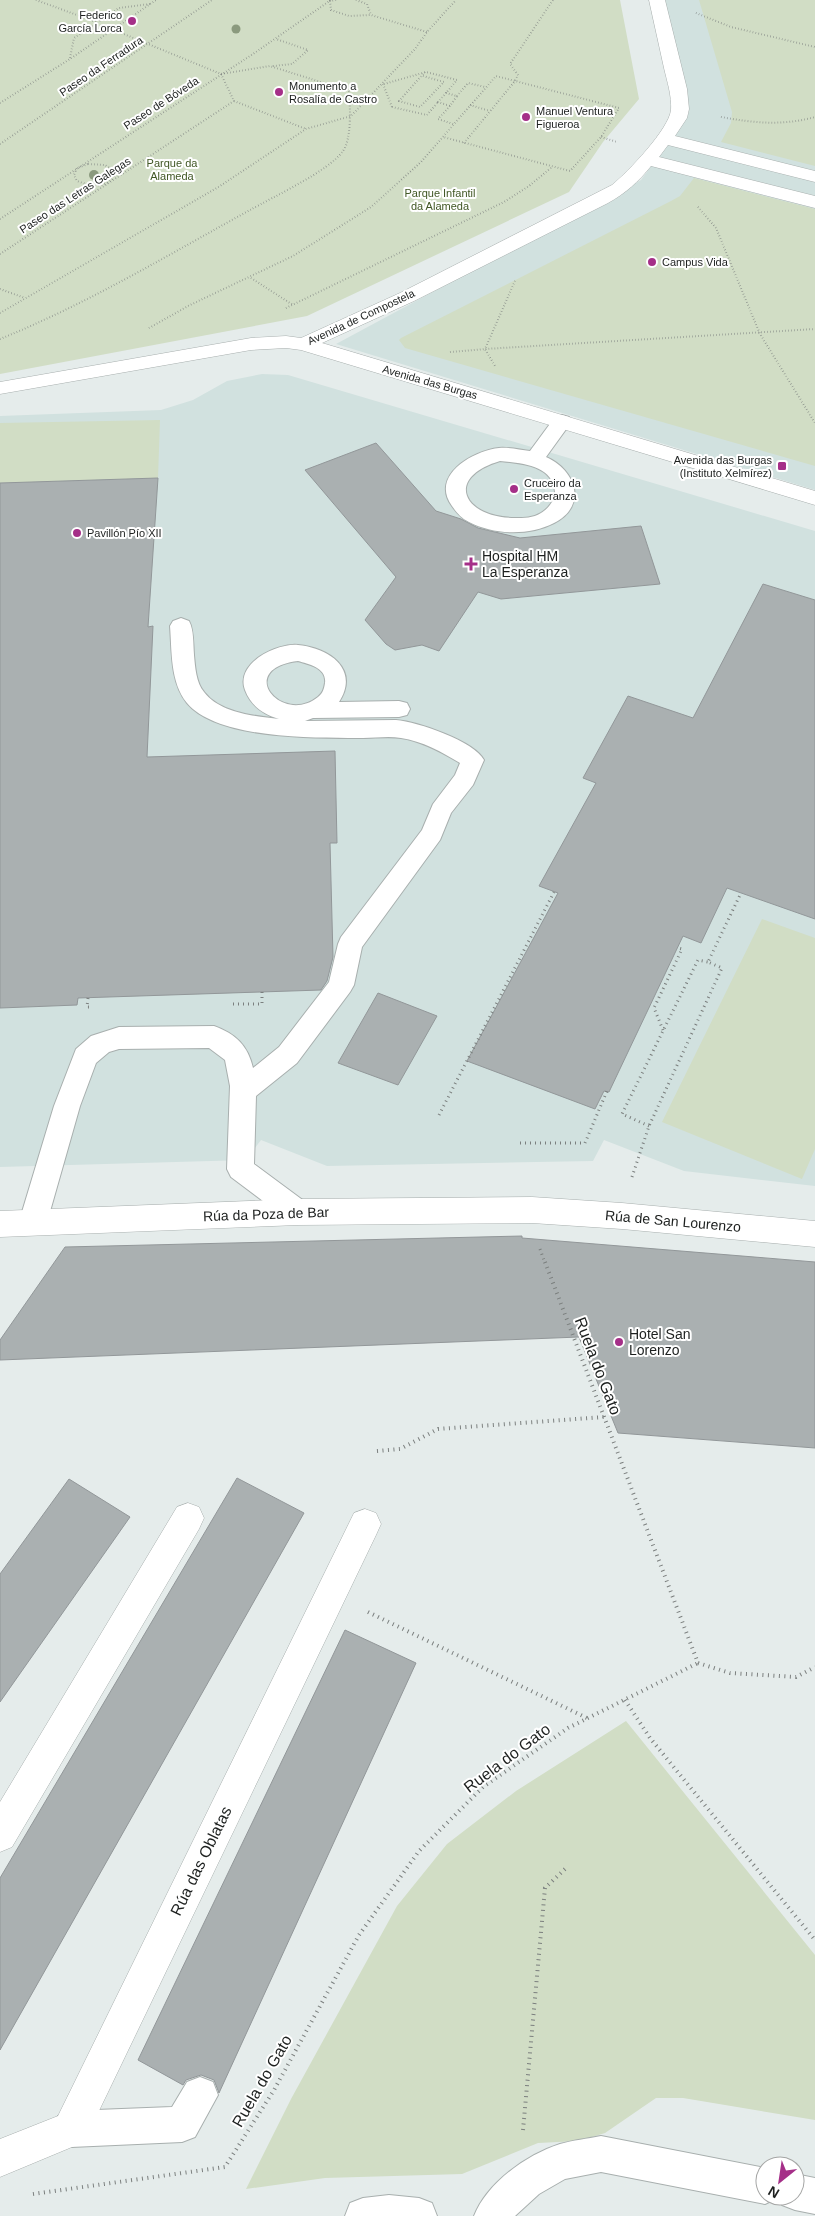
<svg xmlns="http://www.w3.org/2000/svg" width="815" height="2216" font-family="Arial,sans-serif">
<rect width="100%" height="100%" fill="#e5eceb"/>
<!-- built -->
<path fill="#d1e1df" d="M662,0H815V490L336,344L641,180L689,113Z
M262,374L288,375L815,531V1186L684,1171L604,1140L593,1161L327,1166L261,1140L246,1160L0,1167V416L161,410L193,400L227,381Z"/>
<!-- green -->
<path fill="#d1ddc5" d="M0,0H620L639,99L603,142L569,192L307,316L0,374Z
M699,0H815V166L721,142L731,123L732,112Z
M694,178L815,209V466L405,348L399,340L401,338L671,201L680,196Z
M160,420L158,478L0,483V423Z
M762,919L815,938V1149L802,1179L662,1122Z
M626,1721L815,1955V2120L683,2098H656L605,2133L579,2141L538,2143L462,2174L325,2178L246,2189L291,2099L397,1906L447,1844L516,1791Z"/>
<!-- building -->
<path fill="#aab0b1" stroke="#929799" d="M376,443L436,511L461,519L478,528L520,538L641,526L660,584L501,599L478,592L439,651L422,645L395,650L386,644L365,620L396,577L305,470Z
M158,478L148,627L153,626L147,757L335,751L337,843H330L333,957L327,981L321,990L78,998L77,1005L0,1008V483Z
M763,584L815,600V919L727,888L701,943L683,936L609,1092L604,1091L595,1109L467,1061L558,893L539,886L596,783L583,778L628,696L693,718Z
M378,993L437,1016L398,1085L338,1063Z
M522,1236V1238L815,1262V1448L618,1433L579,1337L0,1360V1340L65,1247Z
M237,1478L304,1513L0,2050V1878Z
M69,1479L130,1517L0,1702V1574Z
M345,1630L416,1663L219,2093L214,2080L201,2075L186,2080L183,2085L138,2060Z"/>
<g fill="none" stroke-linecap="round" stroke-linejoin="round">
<!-- lane casing -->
<g stroke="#a8afae" stroke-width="2">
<path id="lane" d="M562,415L569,417L572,421L546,457C576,470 588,506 554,523C529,536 494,535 469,522C461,518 457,513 452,506C430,476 472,451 499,448C509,447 520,450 530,451L555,417ZM500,461C521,463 553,465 555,492C555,500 548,509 541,513C533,518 524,518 515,518C464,518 443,478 500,461Z
M181,618L189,621C194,630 193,643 194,655C195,666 196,683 204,692C220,713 254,716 279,719C263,714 251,706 245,690C235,663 277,643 298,645C329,648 360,669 339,702L399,701L407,703L410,709L407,715L399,717L313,718L305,721L396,720C418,722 474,741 484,760L473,785L451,813L440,840L362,947L354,985L350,992L297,1063L256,1096L254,1164L308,1204L312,1212L308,1220L298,1224L288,1220L231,1177L227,1169L230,1086L225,1060L209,1048L119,1049L109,1052L96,1063L80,1106L47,1222L43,1231L33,1234L23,1231L19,1222L54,1106L76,1049L91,1036L119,1027L214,1026C236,1034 248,1046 253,1068L279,1047L329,982L338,944L341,937L422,830L433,804L455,775L460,763C442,752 422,741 401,738C389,736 375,738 363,738C318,738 218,740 187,703C170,682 172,651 170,626L173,621ZM298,661C309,664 327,668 325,683C324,689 323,693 318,697C282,726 234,669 298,661Z
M200,2077L213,2082L218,2095L195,2137L182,2142L71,2147L58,2142L53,2129L58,2116L71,2111L172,2107L187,2082Z
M601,2136L765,2168V2196H795V2174L815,2178V2214L795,2210L782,2205L779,2197L765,2204L601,2172L565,2179L539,2194L515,2216H474C487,2183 526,2155 560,2144C573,2140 587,2139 601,2136Z
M389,2195L419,2198L432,2203L437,2216H345L350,2203L363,2198Z"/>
</g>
<!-- street casing -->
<g stroke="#a8afae" stroke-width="1">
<path id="street" d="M649,0H665L687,89L689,109L687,118L675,136L815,171V182L668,145L659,157L815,196V208L651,166C638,182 626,193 608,203L414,301L322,343L815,491V505L301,350L286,348L251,350L0,394V382L251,338L286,336L301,338L400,293L612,185C628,172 669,129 671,110C672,96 667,81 664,68C659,45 654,23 649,0Z
M532,1197L622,1203L815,1221V1247L622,1229L532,1223L298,1225L0,1237V1211L298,1199Z
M188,1503L199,1507L204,1518L199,1529L12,1847L0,1852V1802L177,1507Z
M365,1509L376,1513L381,1524L376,1535L84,2142L0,2177V2139L58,2116L354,1513Z"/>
</g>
<!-- path-far2 -->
<path stroke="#7b7f7e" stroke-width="2" stroke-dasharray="0.5 2.5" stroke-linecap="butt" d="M36,0L96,22
M336,0L330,1L331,10L349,16L371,15L427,32
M356,0L367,4L371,15
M696,13L731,27L815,47
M70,58L74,38L119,8L150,4
M273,66L292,64L308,50L276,39
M221,74L234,101L306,129
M423,76L444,82L420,107L399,101L425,72
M383,84L392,107
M384,84L426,72L457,80L446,93
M446,93L457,96L450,106L438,102Z
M457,96L468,83L485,87
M0,103L70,59L156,0
M470,105L490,111
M450,106L438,119L453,124
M392,107L427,115L438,102
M721,117C754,123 783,126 815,117
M601,137L617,142
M464,143L515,81L518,75L510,64L553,0
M0,144L212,0
M88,164L105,165L113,170L114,177C103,189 91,186 77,181L74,175L77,168Z
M698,207L716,228L760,334L815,423
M0,219L253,54L331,0
M0,254L234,101
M251,278L293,305
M515,281L485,349L815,329
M0,289L25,298
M286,308L504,202L529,186L552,167
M0,313L220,186L306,129L351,116L415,49L427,32L456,0
M149,328L190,305L293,256L371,207L421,162L496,76L619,108L601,137L570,171L443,137
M0,339C87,304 168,255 250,210C273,197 329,171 343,151C352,139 350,105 349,91L270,66L221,74L114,30
M450,352L485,349L495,366"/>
<!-- path-far1 -->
<path stroke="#7b7f7e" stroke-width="3" stroke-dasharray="1 4" stroke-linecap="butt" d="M88,998L87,1007H89
M233,1004H262V992
M663,1030L654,1008L682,949L678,948
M439,1115L554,892
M649,1126L622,1114L698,960L708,962
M520,1143H585L607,1091
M632,1177L649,1126L722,968L708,962L740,895
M540,1249L545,1263"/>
<!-- path -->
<path stroke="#7b7f7e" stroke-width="4" stroke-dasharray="1 4.5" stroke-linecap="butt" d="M545,1262L698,1663
M377,1451L400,1449L438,1429L604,1417
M368,1612L587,1718
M698,1663L730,1673L796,1677L815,1667
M625,1700L650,1738L815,1940
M523,2130L545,1888L565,1869
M33,2194L225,2167L274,2090L359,1935L419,1851L483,1787L568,1728L698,1663"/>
<!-- lane -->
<use href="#lane" fill="#fff" fill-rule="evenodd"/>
<!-- street -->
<use href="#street" fill="#fff" fill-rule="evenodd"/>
</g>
<!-- trees -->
<g fill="#8b9a7e">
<circle cx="236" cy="29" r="4.5"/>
<circle cx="94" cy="175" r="5"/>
</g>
<!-- markers -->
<g fill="#a52f88" stroke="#fff" stroke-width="2">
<circle cx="132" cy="21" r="5"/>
<circle cx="279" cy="92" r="5"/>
<circle cx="526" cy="117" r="5"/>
<circle cx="652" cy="262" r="5"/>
<rect x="777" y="461" width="10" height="10" rx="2.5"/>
<circle cx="514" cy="489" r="5"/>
<circle cx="77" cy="533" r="5"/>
<path d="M468.5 556.5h5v5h5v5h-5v5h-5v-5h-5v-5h5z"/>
<circle cx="619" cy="1342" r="5"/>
</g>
<g text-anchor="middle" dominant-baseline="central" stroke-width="4" stroke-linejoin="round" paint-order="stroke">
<!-- far-poi labels -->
<g font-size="11" fill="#1d201f" stroke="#fff" text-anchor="start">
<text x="122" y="15" text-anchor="end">Federico<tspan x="122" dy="13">García Lorca</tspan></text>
<text x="289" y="86">Monumento a<tspan x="289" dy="13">Rosalía de Castro</tspan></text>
<text x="536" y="111">Manuel Ventura<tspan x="536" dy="13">Figueroa</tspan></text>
<text x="662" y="262">Campus Vida</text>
<text x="772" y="460" text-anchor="end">Avenida das Burgas<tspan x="772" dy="13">(Instituto Xelmírez)</tspan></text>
<text x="524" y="483">Cruceiro da<tspan x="524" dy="13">Esperanza</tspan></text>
<text x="87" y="533">Pavillón Pío XII</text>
</g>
<!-- far-street labels -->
<g font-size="11" fill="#1d201f" stroke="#fff">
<text transform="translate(101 66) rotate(-34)">Paseo da Ferradura</text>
<text transform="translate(161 103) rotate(-33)">Paseo de Bóveda</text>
<text transform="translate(75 195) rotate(-33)">Paseo das Letras Galegas</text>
<text transform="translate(361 317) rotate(-25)">Avenida de Compostela</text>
<text transform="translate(430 382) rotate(16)">Avenida das Burgas</text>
</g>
<!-- far-park labels -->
<g font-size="11" fill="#415725" stroke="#fff">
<text x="172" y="163">Parque da<tspan x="172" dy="13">Alameda</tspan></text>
<text x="440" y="193">Parque Infantil<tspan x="440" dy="13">da Alameda</tspan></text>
</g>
<!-- poi labels -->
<g font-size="14" fill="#1d201f" stroke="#fff" text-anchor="start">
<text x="482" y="556">Hospital HM<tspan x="482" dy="16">La Esperanza</tspan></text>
<text x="629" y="1334">Hotel San<tspan x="629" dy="16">Lorenzo</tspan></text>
</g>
<!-- street labels -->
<g font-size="14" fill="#1d201f" stroke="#fff">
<text transform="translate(266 1214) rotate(-2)">Rúa da Poza de Bar</text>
<text transform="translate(673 1221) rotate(5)">Rúa de San Lourenzo</text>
</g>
<!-- near-street labels -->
<g font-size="16" fill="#1d201f" stroke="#fff">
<text transform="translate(598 1366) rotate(69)">Ruela do Gato</text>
<text transform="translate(507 1758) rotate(-37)">Ruela do Gato</text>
<text transform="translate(201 1861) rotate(-64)">Rúa das Oblatas</text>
<text transform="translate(262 2081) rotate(-60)">Ruela do Gato</text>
</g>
</g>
<!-- north arrow -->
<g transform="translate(780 2181) rotate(210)"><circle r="24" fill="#ffffff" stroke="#a5a6a5"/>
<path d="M0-4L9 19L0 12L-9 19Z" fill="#a52f88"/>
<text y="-8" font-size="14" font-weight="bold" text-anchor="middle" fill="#1d201f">N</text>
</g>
</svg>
